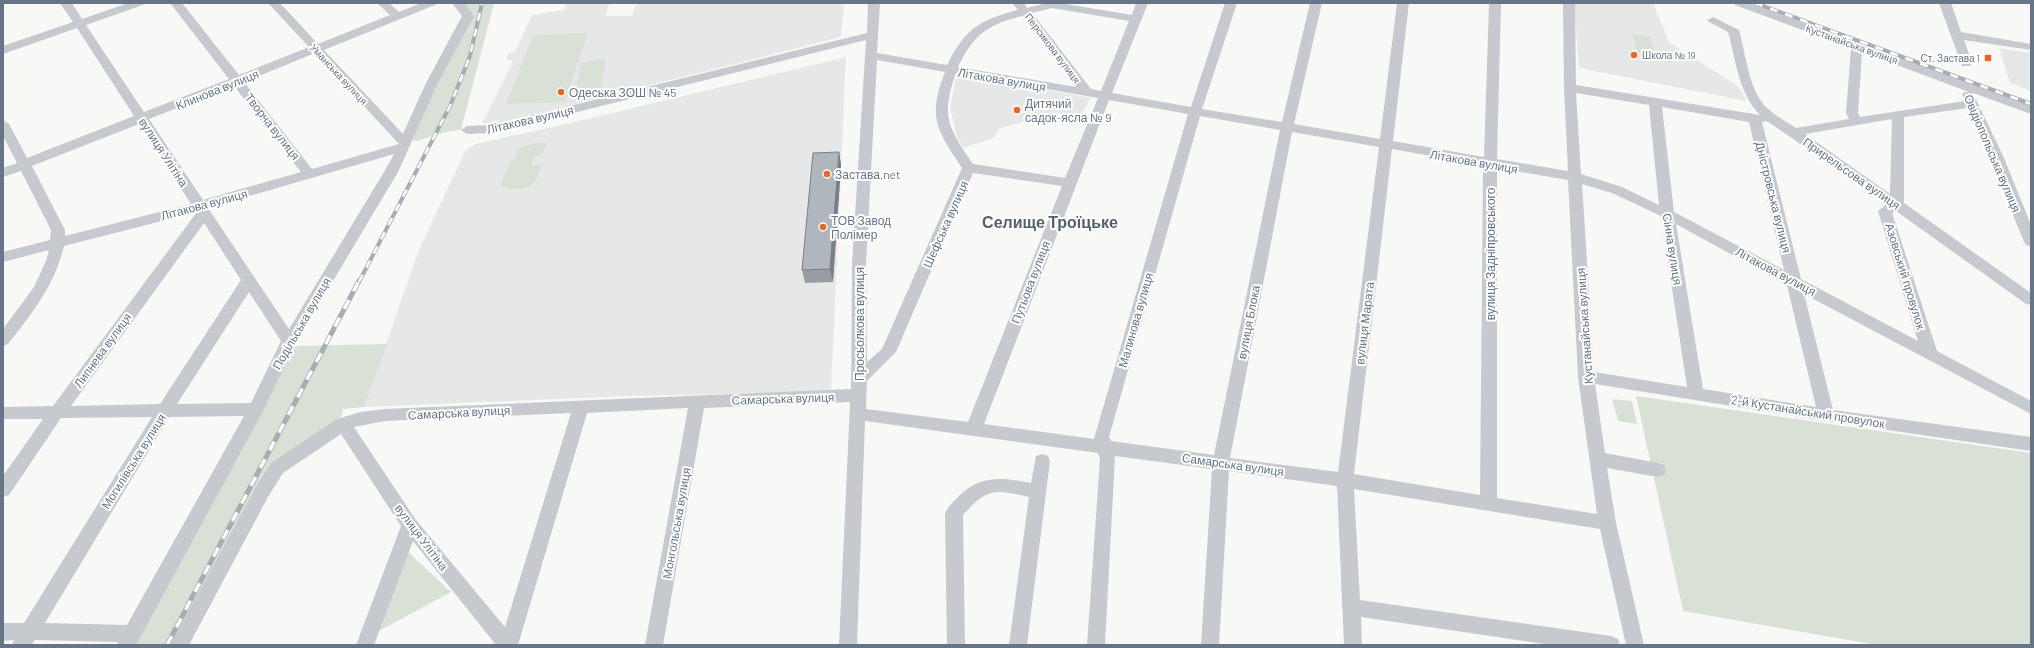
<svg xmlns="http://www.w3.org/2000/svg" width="2034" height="648" font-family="Barlow,sans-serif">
<rect width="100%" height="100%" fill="#f8f9f6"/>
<!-- built -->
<path fill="#e6e8e7" d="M567,3H610L605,16H632L637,3H844L841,37L496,124L482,123L513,61L506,60L509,52H515L532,15L564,10Z
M1574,3H1651L1654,5L1669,42L1738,86L1747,101L1579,68Z
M1999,48L2031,53V91L2010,83Z
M846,57L831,392L631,396L364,407L419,250L465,151L476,144L579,121Z
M957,73L1091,98L1080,117L1056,113L1000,128L994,138L963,148L957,138L950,107Z"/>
<!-- green -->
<path fill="#d9e1d7" d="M460,3H494L461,130L446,132L416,141L410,139L469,15Z
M588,33L565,102L506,104L533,35Z
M1632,34L1650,36L1655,55L1637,53Z
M606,59L601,90L575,92L581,62Z
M540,142L547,144L542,155L534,156L531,165H542C536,180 536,188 518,189C512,189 507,190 502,187L501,183L511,160H515L519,148Z
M387,344L364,407L343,409L340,421L286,456L177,645H130L294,346Z
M1636,396L2031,453V645H1877L1683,611Z
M1612,399L1632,401L1637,424L1618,421Z
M406,550L451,592L379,631Z"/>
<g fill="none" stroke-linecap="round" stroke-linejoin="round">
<!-- minor -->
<path fill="#c6c9cd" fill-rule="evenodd" d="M60,3H72L82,19L128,3H145L143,5L86,25L144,112L229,79L170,3H182L239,75L309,47L268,3H280L318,44L390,15L377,3H389L399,12L421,3H437L435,5L324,50L403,134L425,85L462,16L452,3H464L474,16L437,85L398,172L296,343L262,413L136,645H117L118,642L35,640L31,645H12L14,640L3,641V623H24L152,417L61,418L9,495L3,497V476L43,419H3V407L53,406L197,212L64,246C55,284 32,314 8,344L3,346V329L34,287L46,261L49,250L3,262V252L50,240L51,230L21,171L3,177V168L17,163L3,136V120L9,124L27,158L134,116L77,28L3,54V46L73,22ZM315,53L399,144L312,169L244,82ZM234,86L301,172L203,200L149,119ZM139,124L191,204L65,236V230L32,166ZM394,154L384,172L289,329L208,208ZM204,223L241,280L160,404L71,406ZM249,292L281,341L251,403L177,404ZM244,416L127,625L45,623L169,417Z
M868,3H880L877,53L947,65C965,29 979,20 1018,10L1012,3H1024L1027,8L1047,3H1060L1132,15L1136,3H1148L1112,93L1191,107L1225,3H1237L1202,109L1282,122L1310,3H1322L1294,124L1380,139L1397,3H1409L1393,141L1484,157L1489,3H1501L1497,159L1568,171L1564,88L1563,3H1575L1576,85L1760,115C1738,92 1736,60 1728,32L1709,22L1707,20L1713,17L1739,30C1746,54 1748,87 1765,106C1774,115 1785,121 1796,128L1849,119L1846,113L1851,48L1735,5L1733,3H1749L2031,106V114L1973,93L2004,158L2031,225V247L2026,245L2024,242L1990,158L1968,108L1904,117V203L2031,293V305L2026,304L1896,211L1892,213L1937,351L2031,401V414L1804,294L1833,410L2031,437V451L1826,421L1595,384L1605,453L1658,463L1664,465L1666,470L1664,475L1658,477L1607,468L1616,523L1644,645H1626L1600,529L1354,489L1360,600L1611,636L1618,639L1620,645H1552L1361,617L1362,645H1344L1337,486L1229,471L1219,645H1201L1212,469L1115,456L1105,645H1087L1100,459L1098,453L865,421L857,645H839L850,402L704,408L663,645H645L688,408L587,413L518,645H496L413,541L374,645H356L401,526L341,434L283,473L268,497L189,645H170L256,487L271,463L337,419L361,412L385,409L851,389L852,264L866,40L493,133L467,134L461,130L467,126L493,125L867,33ZM1052,8L1129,21L1101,91L1091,89L1032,13ZM1022,16L1076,87L958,67C974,34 988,25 1022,16ZM1862,52L1969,92H1964L1962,95L1965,101L1860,117L1858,113ZM877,60L945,72C927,118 937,130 962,168L882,349L867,362L866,264ZM956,73L1098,98L1065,178L973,164C949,129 940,117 956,73ZM1576,93L1649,105L1659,205L1622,187L1581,174ZM1109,100L1188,114L1094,439L984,424ZM1662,107L1749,122L1784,270L1674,212ZM1200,116L1280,130L1214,455L1111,441L1109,437ZM1892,119L1890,194L1805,134ZM1767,121L1887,204L1878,211L1918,341L1801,279L1762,122ZM1292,132L1379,147L1338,472L1230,458ZM1392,149L1483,165L1480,495L1354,474ZM1497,168L1568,180L1578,377L1597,514L1497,498ZM973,173L1062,186L968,422L866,409L867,381L896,352ZM1582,184L1612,193L1661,216L1687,387L1594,372ZM1676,224L1787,285L1816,407L1703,389ZM571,413L505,627L416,520L354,427L385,421Z
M1939,3H1951L1961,32L2031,44V50L1964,40L1972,63L1970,66H1962Z
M1042,454L1048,456L1050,461L1027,645H1009L1029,497C994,489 987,488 963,515L965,645H947L945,513C948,507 952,503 957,498C978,475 1002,477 1031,483L1036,456Z"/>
<!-- rail-far1 casing -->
<g stroke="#a8adb4" stroke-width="4">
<path id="rail-far1" d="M1755,3L2031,104
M359,282L450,106L470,56L482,3"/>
</g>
<!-- rail casing -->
<g stroke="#a8adb4" stroke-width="5">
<path id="rail" d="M167,645L359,281"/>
</g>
<!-- rail-far1 -->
<use href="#rail-far1" stroke="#fff" stroke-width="2.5" stroke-dasharray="8" stroke-linecap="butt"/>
<!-- rail -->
<use href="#rail" stroke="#fff" stroke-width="3.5" stroke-dasharray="10" stroke-linecap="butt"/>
</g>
<!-- wall -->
<path fill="#969da3" d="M839,152L841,165L833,282L805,283L802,270Z"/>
<!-- shaded-wall -->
<path fill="#7a7f84" d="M839,152L841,165L833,282L830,269Z"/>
<!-- building -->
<path fill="#afb6bd" stroke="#7a7f84" d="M839,152L830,269L802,270L813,153Z"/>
<!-- markers -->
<g fill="#eb6623" stroke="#fff" stroke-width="1.5">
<circle cx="1634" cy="55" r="4"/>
<rect x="1984" y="54" width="8" height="8" rx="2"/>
<circle cx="561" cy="92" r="4"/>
<circle cx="1017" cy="110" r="4"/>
<circle cx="827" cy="174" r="4"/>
<circle cx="823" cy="227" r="4"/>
</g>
<g text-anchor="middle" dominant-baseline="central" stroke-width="4" stroke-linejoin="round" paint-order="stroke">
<!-- far-street labels -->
<g font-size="10" fill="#667688" stroke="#fff">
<text transform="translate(1852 44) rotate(20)">Кустанайська вулиця</text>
<text transform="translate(1053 48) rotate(53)">Персикова вулиця</text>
<text transform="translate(339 74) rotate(47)">Уманська вулиця</text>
</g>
<!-- far-poi labels -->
<g font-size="10" fill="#667688" stroke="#fff" text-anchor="start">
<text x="1642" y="55">Школа № 19</text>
<text x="1980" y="58" text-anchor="end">Ст. Застава 1</text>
</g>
<!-- street labels -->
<g font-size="12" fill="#667688" stroke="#fff">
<text transform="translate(1002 79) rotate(10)">Літакова вулиця</text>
<text transform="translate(217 89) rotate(-22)">Клинова вулиця</text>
<text transform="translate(530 119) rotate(-13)">Літакова вулиця</text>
<text transform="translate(273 126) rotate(52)">Творча вулиця</text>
<text transform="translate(164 152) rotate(57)">вулиця Улітіна</text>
<text transform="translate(1993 153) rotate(67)">Овідіопольська вулиця</text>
<text transform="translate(1474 161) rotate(10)">Літакова вулиця</text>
<text transform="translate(1852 173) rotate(35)">Прирельсова вулиця</text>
<text transform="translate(1774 197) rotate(76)">Дністровська вулиця</text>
<text transform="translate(204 204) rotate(-15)">Літакова вулиця</text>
<text transform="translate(945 224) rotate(-66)">Шефська вулиця</text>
<text transform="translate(1673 249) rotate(81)">Сінна вулиця</text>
<text transform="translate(1490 254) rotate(-90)">вулиця Задніпровського</text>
<text transform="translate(1776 271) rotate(28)">Літакова вулиця</text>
<text transform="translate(1906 276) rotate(73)">Азовський провулок</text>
<text transform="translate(1030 282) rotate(-69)">Путьова вулиця</text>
<text transform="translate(1135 320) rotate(-74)">Малинова вулиця</text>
<text transform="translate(1248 322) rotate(-79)">вулиця Блока</text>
<text transform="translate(301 323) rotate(-60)">Подільська вулиця</text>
<text transform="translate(1364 323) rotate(-83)">вулиця Марата</text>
<text transform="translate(859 324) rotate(-90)">Просьолкова вулиця</text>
<text transform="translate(1584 326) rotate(-94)">Кустанайська вулиця</text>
<text transform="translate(102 350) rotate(-54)">Липнева вулиця</text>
<text transform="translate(783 398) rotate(-2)">Самарська вулиця</text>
<text transform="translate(1808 411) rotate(9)">2-й Кустанайський провулок</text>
<text transform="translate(459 412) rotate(-3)">Самарська вулиця</text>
<text transform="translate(133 461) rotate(-58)">Могилівська вулиця</text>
<text transform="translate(1233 464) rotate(8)">Самарська вулиця</text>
<text transform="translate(676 523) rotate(-80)">Монгольська вулиця</text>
<text transform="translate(422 537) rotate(53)">вулиця Улітіна</text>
</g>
<!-- poi labels -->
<g font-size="12" fill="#667688" stroke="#fff" text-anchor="start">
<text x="569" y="92">Одеська ЗОШ № 45</text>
<text x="1025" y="103">Дитячий<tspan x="1025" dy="14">садок-ясла № 9</tspan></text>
<text x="835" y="174">Застава.net</text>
<text x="831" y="220">ТОВ Завод<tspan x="831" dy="14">Полімер</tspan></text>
</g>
<!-- district labels -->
<g font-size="16" font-weight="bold" fill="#55606d" stroke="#fff">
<text x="1050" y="221">Селище Троїцьке</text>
</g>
</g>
<!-- border -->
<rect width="2034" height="648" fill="none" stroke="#667688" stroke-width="8"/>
</svg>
